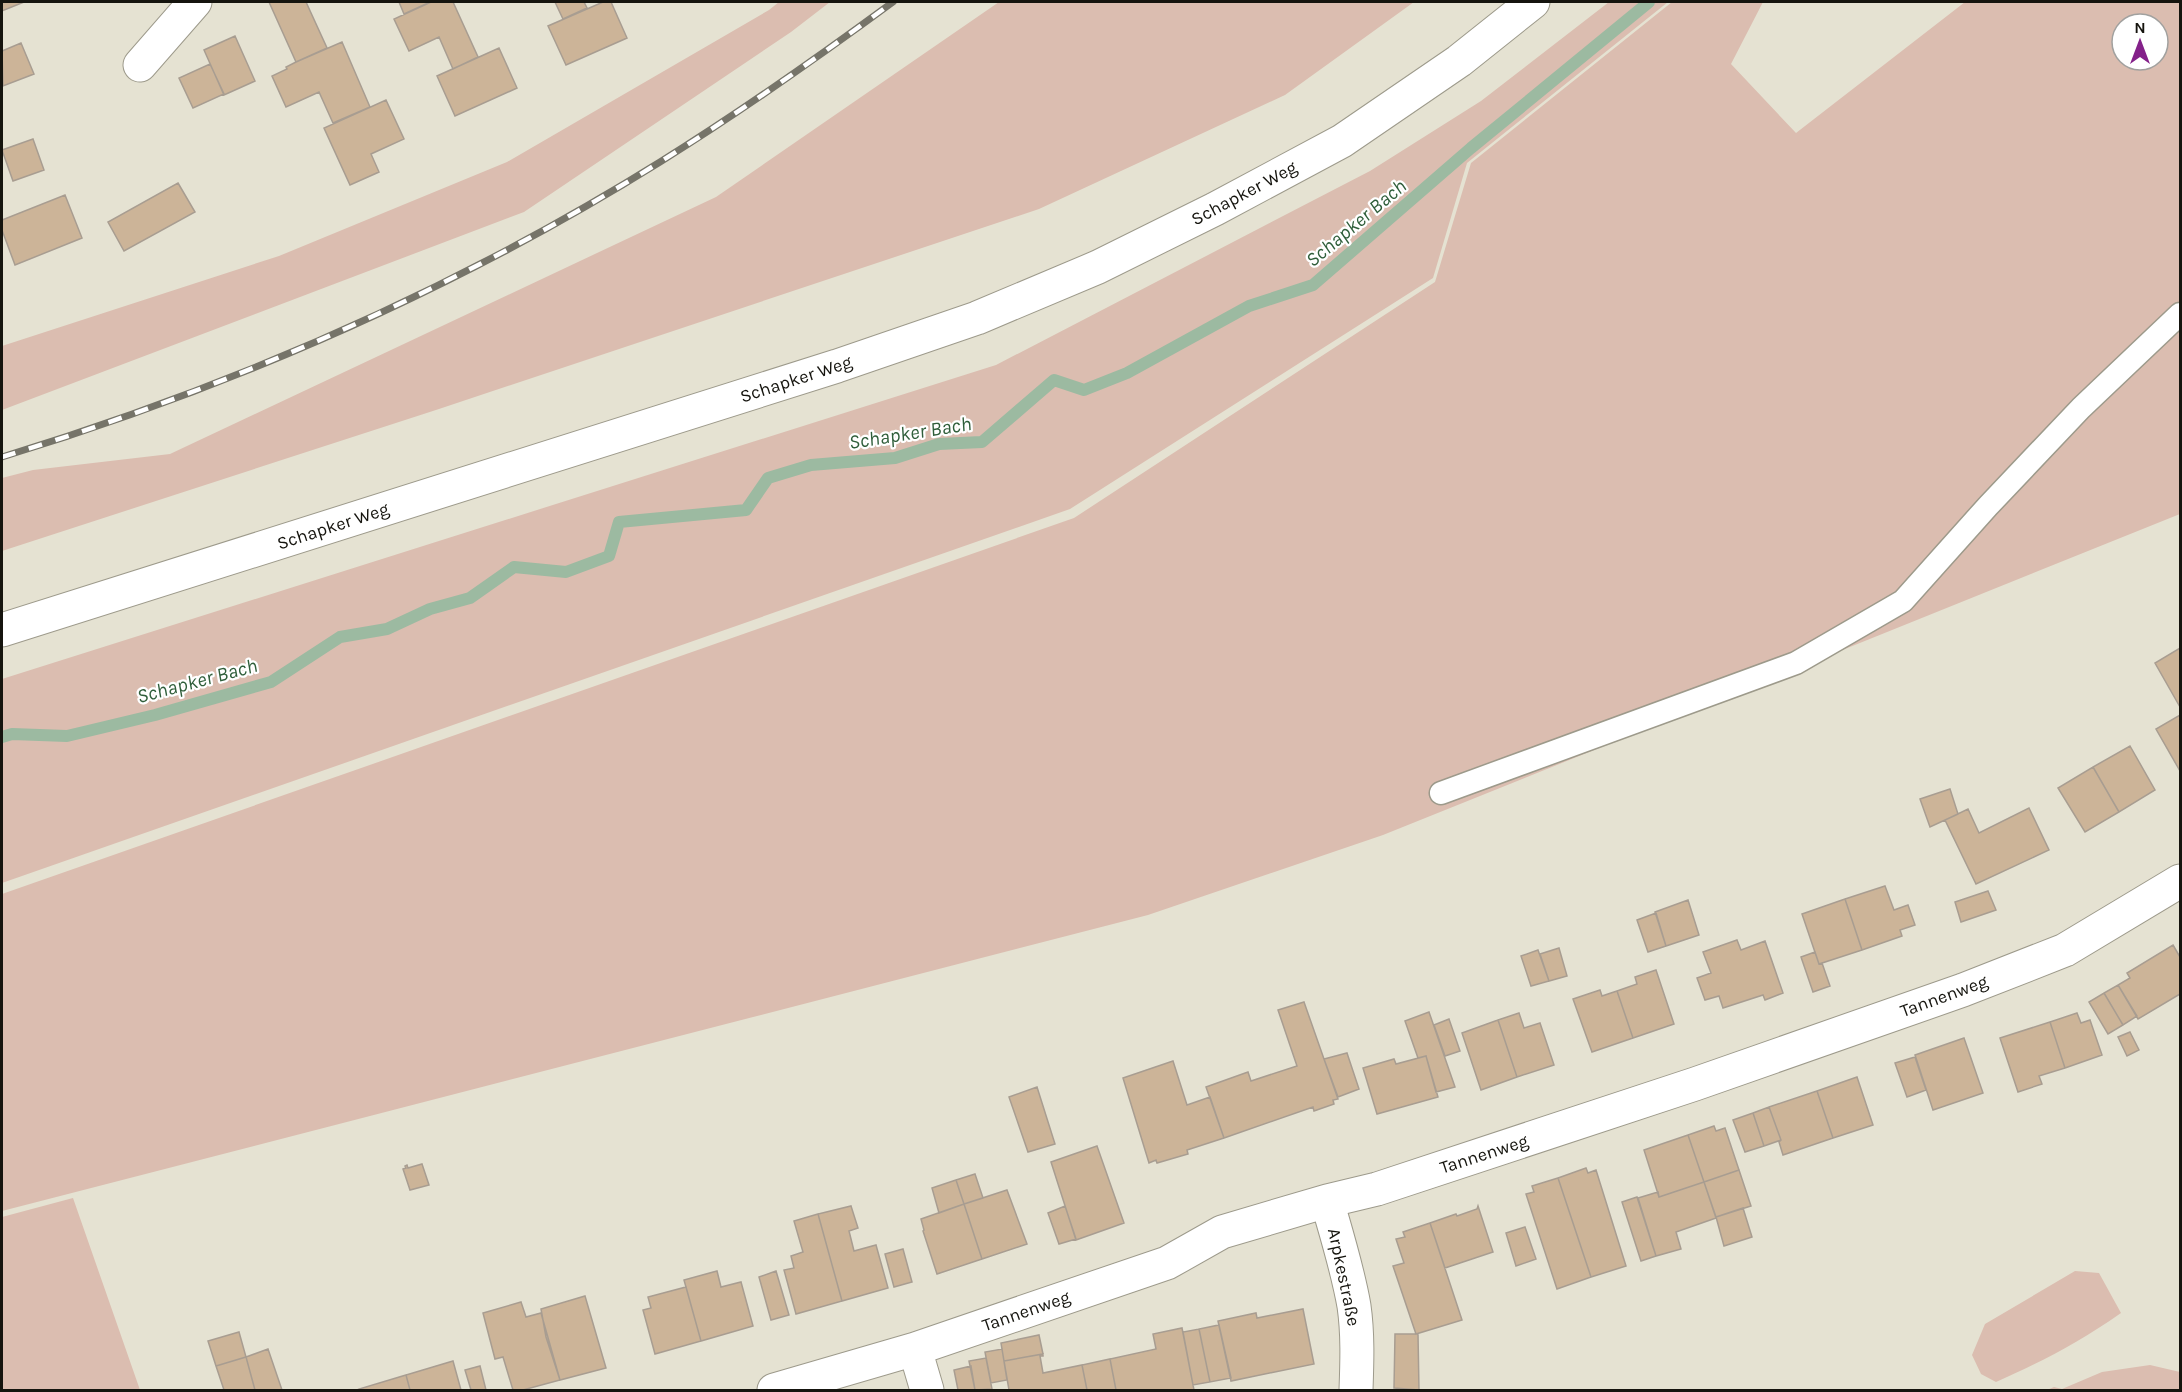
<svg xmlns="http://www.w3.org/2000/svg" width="2182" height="1392" font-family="Karla,sans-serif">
<rect width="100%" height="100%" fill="#e5e2d2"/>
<!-- green -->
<path fill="#dbbdb0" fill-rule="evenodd" d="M779,2H830L791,32L524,212L2,410V346L279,256L507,162L769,10Z
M999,2H1414L1285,95L1039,209L439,409L2,551V478L33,470L170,454L716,197Z
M1609,2H1668L1467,163L1433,278L1070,509L2,883V679L996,365L1370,171L1481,101Z
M1672,2H1763L1731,64L1796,133L1965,2H2180V514L1383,835L1148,915L2,1211V894L1074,518L1435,282L1471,163ZM2122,24H2158V60H2122Z
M73,1198L140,1390H2V1217Z
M2075,1271L2099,1273L2121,1313C2078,1343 2043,1361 1996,1382L1981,1374L1972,1355L1985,1324Z
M2150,1365L2180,1372V1390H2047L2054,1387L2062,1389L2102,1372Z"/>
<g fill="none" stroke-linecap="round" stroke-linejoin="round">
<!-- stream -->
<path stroke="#9cbaa1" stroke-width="12" d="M2,737L12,734L67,736L155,715L271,682L340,637L387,629L430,609L470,598L514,567L566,572L609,556L619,522L746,510L768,478L811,465L895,458L939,444L982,442L1054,380L1084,390L1127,373L1249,306L1313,285L1471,148L1649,2"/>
</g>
<!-- building -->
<path fill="#ccb498" stroke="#a89d91" stroke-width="1.5" d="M2,2H24L2,11Z
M269,2H306L327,48L296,62Z
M399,2H427L428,3L404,14Z
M431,2H453L478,57L453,69L439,37L409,51L394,19Z
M555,2H584L587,8L563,19Z
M603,2H611L627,38L566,65L548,26Z
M235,36L255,81L224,95L204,50Z
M342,42L370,107L333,123L319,92L286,107L272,76L287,69L286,67L296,62Z
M21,43L34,74L3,86L2,51Z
M499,48L517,88L455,116L437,76Z
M210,64L224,94L193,108L179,78Z
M386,100L404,139L371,154L379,172L350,185L324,128Z
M33,139L44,170L13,181L2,150Z
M178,183L195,212L124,251L108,222Z
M65,195L82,238L15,265L2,230V220Z
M2180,648V707L2155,663Z
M2180,715V771L2156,729Z
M2130,746L2155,790L2119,812L2093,767Z
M2093,767L2119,812L2085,832L2058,788Z
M1950,789L1958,814L1930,827L1920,799Z
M2029,808L2049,850L1976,884L1945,820L1968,809L1979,833Z
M1885,886L1894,910L1908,905L1915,925L1900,930L1902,936L1862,950L1845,899Z
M1988,891L1996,910L1961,922L1955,902Z
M1845,899L1862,950L1819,964L1802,914Z
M1688,900L1699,935L1666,946L1655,912Z
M1656,913L1666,946L1648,952L1637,920Z
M1737,940L1741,950L1765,941L1783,993L1765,1000L1763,995L1723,1008L1719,996L1705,1000L1697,978L1711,973L1703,952Z
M2173,945L2180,957V994L2138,1019L2118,985L2130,978L2127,973Z
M1559,948L1567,976L1549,981L1540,954Z
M1538,950L1549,981L1531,986L1521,956Z
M1815,952L1819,964L1822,963L1830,986L1813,992L1801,957Z
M1656,970L1674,1024L1633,1038L1617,991L1637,984L1635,977Z
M2118,985L2137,1016L2123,1025L2104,993Z
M1600,990L1602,996L1617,991L1633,1038L1592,1052L1573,999Z
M2104,993L2123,1025L2108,1034L2089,1002Z
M1304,1002L1338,1099L1333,1100L1334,1104L1314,1111L1313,1107L1224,1138L1206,1087L1248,1072L1251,1081L1297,1066L1278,1010Z
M1429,1012L1455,1087L1436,1092L1426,1056L1418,1058L1405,1021Z
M1519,1013L1524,1028L1540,1023L1554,1065L1517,1077L1498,1020Z
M2077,1013L2081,1023L2090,1020L2102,1055L2065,1068L2050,1022Z
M1449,1019L1460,1051L1445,1056L1434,1025Z
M1498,1020L1517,1077L1481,1090L1462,1033Z
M2050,1022L2065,1068L2039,1076L2042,1084L2018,1092L2000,1038Z
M2130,1032L2139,1050L2127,1056L2118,1037Z
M1964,1038L1983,1093L1933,1110L1915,1055Z
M1347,1053L1359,1089L1338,1097L1324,1059Z
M1426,1056L1438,1097L1377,1114L1363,1068L1394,1059L1396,1064Z
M1915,1057L1926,1090L1907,1097L1895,1063Z
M1173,1061L1187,1105L1210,1097L1224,1138L1187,1150L1188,1154L1157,1163L1156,1160L1149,1163L1123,1078Z
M1857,1077L1873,1125L1833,1138L1817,1091Z
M1037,1087L1055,1144L1028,1152L1009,1097Z
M1817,1091L1833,1138L1783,1155L1779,1142L1781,1140L1769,1107Z
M1769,1107L1781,1140L1764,1146L1753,1113Z
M1753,1113L1764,1146L1745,1152L1733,1120Z
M1714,1126L1716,1131L1725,1128L1739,1170L1704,1182L1688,1135Z
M1688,1135L1704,1182L1659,1197L1644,1150Z
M1097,1146L1124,1223L1076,1240L1051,1162Z
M422,1164L429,1185L410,1190L403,1169L406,1168L405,1166L407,1165L408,1168Z
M1586,1168L1588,1173L1596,1170L1626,1266L1591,1277L1558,1178Z
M1739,1170L1751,1206L1716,1217L1704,1182Z
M975,1174L983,1198L964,1204L956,1180Z
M1558,1178L1591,1277L1557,1289L1526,1194L1534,1192L1532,1186Z
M956,1180L964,1204L939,1213L932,1188Z
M1704,1182L1716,1218L1676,1232L1681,1249L1656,1256L1638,1198L1658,1192L1659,1197Z
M1007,1190L1027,1244L982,1259L964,1204Z
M1637,1197L1656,1256L1641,1261L1622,1202Z
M964,1204L982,1259L937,1274L923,1231L924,1230L921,1219Z
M851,1206L858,1228L849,1231L854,1251L876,1245L888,1288L842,1301L818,1214Z
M1065,1206L1076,1239L1059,1244L1048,1213Z
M1478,1206L1493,1252L1445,1268L1430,1223L1456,1214L1457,1216L1477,1209Z
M1743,1208L1752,1237L1724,1246L1716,1217Z
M818,1214L842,1301L796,1314L784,1270L794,1268L791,1256L803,1252L794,1221Z
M1430,1223L1462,1320L1416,1334L1393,1266L1404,1263L1396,1239L1405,1237L1403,1232Z
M1525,1227L1536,1259L1516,1266L1506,1233Z
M903,1249L912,1282L894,1287L885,1254Z
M717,1271L721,1287L741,1282L753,1326L701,1341L684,1280Z
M776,1271L789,1315L771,1320L759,1277Z
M686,1287L701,1341L655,1354L643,1310L651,1308L648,1297Z
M585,1296L606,1368L560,1380L546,1337L541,1309Z
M521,1302L526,1317L541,1313L560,1380L523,1390H513L503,1357L495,1359L483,1313Z
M1303,1309L1314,1364L1231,1381L1218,1321L1256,1313L1257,1318Z
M1219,1325L1231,1378L1210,1382L1199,1329Z
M1182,1328L1194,1390H1116L1110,1359L1156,1349L1153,1334Z
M1199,1329L1210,1382L1193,1385L1183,1332Z
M239,1332L246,1357L216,1366L208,1341Z
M1395,1334H1418L1419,1390L1394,1388Z
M1039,1335L1043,1354L1004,1361L1001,1343Z
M268,1349L282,1390H255L246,1357Z
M1002,1349L1007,1380L991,1383L985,1352Z
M1043,1354V1356H1040L1043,1373L1082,1365L1087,1390H1009L1004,1361Z
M246,1357L255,1390H224L216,1366Z
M986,1358L992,1389L975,1390L969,1361Z
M1110,1359L1116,1390H1087L1082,1365Z
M453,1361L461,1390H410L406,1375Z
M480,1366L486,1390H471L465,1370Z
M971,1366L975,1390H958L954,1370Z
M406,1375L410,1390H360L359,1389Z"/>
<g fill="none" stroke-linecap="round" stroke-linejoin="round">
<!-- lane casing -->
<g stroke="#9d9a8b" stroke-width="25">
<path id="lane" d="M1441,793L1796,663L1903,601L1988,506L2081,408L2180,314"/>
</g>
<!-- street casing -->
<g stroke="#9d9a8b" stroke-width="35">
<path id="street" d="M140,65L195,2
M1327,1201C1337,1236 1348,1271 1354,1306C1358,1334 1357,1362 1356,1390
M915,1349L927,1390
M774,1390L915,1349L1167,1263L1222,1232L1327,1201L1377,1189L1695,1084L1963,990L2065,950L2180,881"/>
</g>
<!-- secondary casing -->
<g stroke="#9d9a8b" stroke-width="35">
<path id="secondary" d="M2,630L837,366L977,318L1098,267L1215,209L1342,141L1459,61L1533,2"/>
</g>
<!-- lane -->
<use href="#lane" stroke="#fff" stroke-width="22"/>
<!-- street -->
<use href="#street" stroke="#fff" stroke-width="33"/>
<!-- secondary -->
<use href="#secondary" stroke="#fff" stroke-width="33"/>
<!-- rail casing -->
<g stroke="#767469" stroke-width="7">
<path id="rail" d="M2,457C231,387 456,289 660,162C740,112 817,58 893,2"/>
</g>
<!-- rail -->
<use href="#rail" stroke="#fff" stroke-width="4.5" stroke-dasharray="14" stroke-linecap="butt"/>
</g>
<g text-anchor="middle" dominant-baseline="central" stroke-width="4.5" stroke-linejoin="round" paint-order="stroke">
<!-- street labels -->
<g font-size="18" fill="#15140e" stroke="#fff">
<text transform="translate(1244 193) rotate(-28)">Schapker Weg</text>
<text transform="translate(796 379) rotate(-18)">Schapker Weg</text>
<text transform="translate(333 526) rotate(-18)">Schapker Weg</text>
<text transform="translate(1944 996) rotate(-20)">Tannenweg</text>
<text transform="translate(1484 1154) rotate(-18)">Tannenweg</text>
<text transform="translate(1344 1277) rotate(78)">Arpkestraße</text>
<text transform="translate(1026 1311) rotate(-19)">Tannenweg</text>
</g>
<!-- water labels -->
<g font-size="20" font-style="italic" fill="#2f5e3a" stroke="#fff">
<text transform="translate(1356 223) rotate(-40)">Schapker Bach</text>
<text transform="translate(910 433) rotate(-9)">Schapker Bach</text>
<text transform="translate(197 681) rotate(-15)">Schapker Bach</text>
</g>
</g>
<!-- border -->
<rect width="2182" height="1392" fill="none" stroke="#15140e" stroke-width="6"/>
<!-- north arrow -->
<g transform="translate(2140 42)"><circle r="28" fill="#ffffff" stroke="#a1a19f" stroke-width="1.5"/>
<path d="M0-4.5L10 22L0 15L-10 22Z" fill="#84218a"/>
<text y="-9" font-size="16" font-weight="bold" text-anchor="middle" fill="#15140e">N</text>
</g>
</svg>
